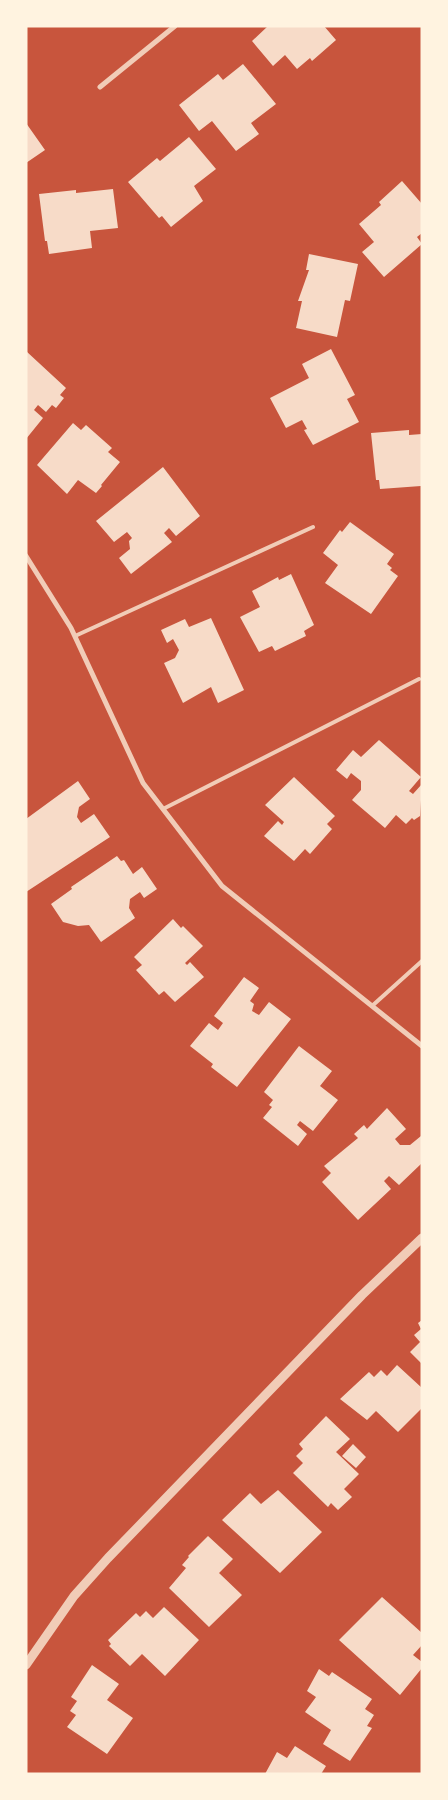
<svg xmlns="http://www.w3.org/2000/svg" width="448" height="1800" font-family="Raleway,sans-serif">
<rect width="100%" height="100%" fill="#c8553d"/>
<!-- building -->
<path fill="#f7dbc8" d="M268,26H324L336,40L312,61L310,58L297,69L285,55L273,66L252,41Z
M243,64L276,104L251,123L259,134L236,151L212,121L199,131L179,105L218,74L223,80Z
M26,123L45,150L26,163Z
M189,137L216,169L194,186L203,201L171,227L162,216L159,218L128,182L157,158L160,161Z
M402,181L422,204V233L417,237L422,244L384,277L362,252L374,242L359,224L381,205L379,202Z
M113,189L118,228L90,231L92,248L49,254L47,241H45L39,194L76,190V193Z
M309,254L358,264L350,301L345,300L337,337L296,328L302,301H298L309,270H306Z
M331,349L355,395L347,399L359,422L313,445L304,430L307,429L302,420L286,428L270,398L309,378L302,364Z
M26,351L66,388L60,395L64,398L56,408L52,405L46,412L38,405L34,410L43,418L26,439Z
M73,423L81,430L86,425L112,448L108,452L120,462L101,485L102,486L96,493L78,480L67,494L37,465Z
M409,430V435L422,434L421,486L380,489L379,480H376L371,433Z
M163,467L200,516L176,536L169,528L164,533L172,542L131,574L119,558L130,549L129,541L132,538L127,532L114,542L96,521Z
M350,522L394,554L387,564L392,568L390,570L398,576L371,614L325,583L338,565L323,553L340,530L342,532Z
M291,574L314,625L304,631L306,636L275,651L272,646L259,652L240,617L260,607L252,591L278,577L279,580Z
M211,618L244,690L218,703L211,687L183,703L164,663L175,658L179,650L173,639L167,643L161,630L185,619L189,627Z
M379,740L421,777L409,791L413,794L422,784L420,816L414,820L412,818L406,824L396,815L385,828L352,800L361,790V781L351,773L347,779L336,770L353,750L361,757Z
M294,777L335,816L327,824L332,829L310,854L305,849L294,861L264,836L278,821L282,825L284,822L265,805Z
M78,781L90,799L79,807L77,817L81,823L94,814L110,837L26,892V819Z
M117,856L121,861L124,860L133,874L142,867L157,889L144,898L140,892L130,899L129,908L135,918L101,942L89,925L78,926L63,922L51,904L72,889L71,887Z
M173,919L181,928L183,926L203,946L185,963L187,965L190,962L204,977L175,1002L164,991L159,995L136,970L142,965L134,957Z
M244,977L259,988L250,1001L254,1004L252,1011L259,1015L269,1002L291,1019L237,1087L211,1067L213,1064L190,1046L209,1023L218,1030L223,1023L214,1016Z
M299,1046L332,1071L320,1086L338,1100L313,1131L300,1121L297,1125L307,1134L298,1146L263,1118L272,1107L269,1105L273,1100L264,1092Z
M387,1108L406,1129L395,1139L400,1145H410L421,1136L422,1137V1163L399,1185L389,1176L384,1181L391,1189L358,1220L322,1182L331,1173L324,1166L358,1138L354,1134L364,1125L367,1129Z
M422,1320V1364L410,1352L420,1342L414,1335L421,1329L418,1323Z
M397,1365L422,1388V1408L398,1432L376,1411L367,1420L340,1399L369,1372L374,1377L381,1370L387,1376Z
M326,1416L350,1439L336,1452L359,1474L344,1489L352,1497L338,1510L331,1503L328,1507L293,1473L303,1463L296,1456L303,1449L299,1444Z
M353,1444L366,1457L356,1468L342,1456Z
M278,1490L322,1532L280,1573L222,1520L250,1493L261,1504Z
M208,1536L233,1559L219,1573L242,1595L209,1627L169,1588L186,1568L182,1565L189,1557L188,1556Z
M382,1597L422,1633V1645L413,1655L422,1662V1668L400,1695L339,1640Z
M164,1607L199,1640L165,1676L142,1654L130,1666L109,1646L111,1644L108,1640L136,1613L140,1617L146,1611L153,1618Z
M92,1665L119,1684L107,1700L133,1718L107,1754L67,1727L76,1715L70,1711L77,1701L71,1697Z
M319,1669L329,1676L332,1672L372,1699L365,1709L374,1715L367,1726L372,1728L350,1761L323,1744L331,1730L305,1712L316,1697L307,1691Z
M295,1746L326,1766L321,1774H265L277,1752L287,1758Z"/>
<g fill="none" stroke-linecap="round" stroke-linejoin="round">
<!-- service -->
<path stroke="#f1ccb7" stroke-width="4" d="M75,636L313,527
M163,809L419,679
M372,1006L422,961"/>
<!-- minor -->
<path stroke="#f1ccb7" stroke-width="5" d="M100,87L175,26
M26,556L71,628L143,783L222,886L422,1046"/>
<!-- tertiary -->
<path stroke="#f1ccb7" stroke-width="9" d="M26,1665L74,1596L108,1558L362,1295L422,1238"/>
</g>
<!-- border -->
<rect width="448" height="1800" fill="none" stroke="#fff3e0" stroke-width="55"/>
</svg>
